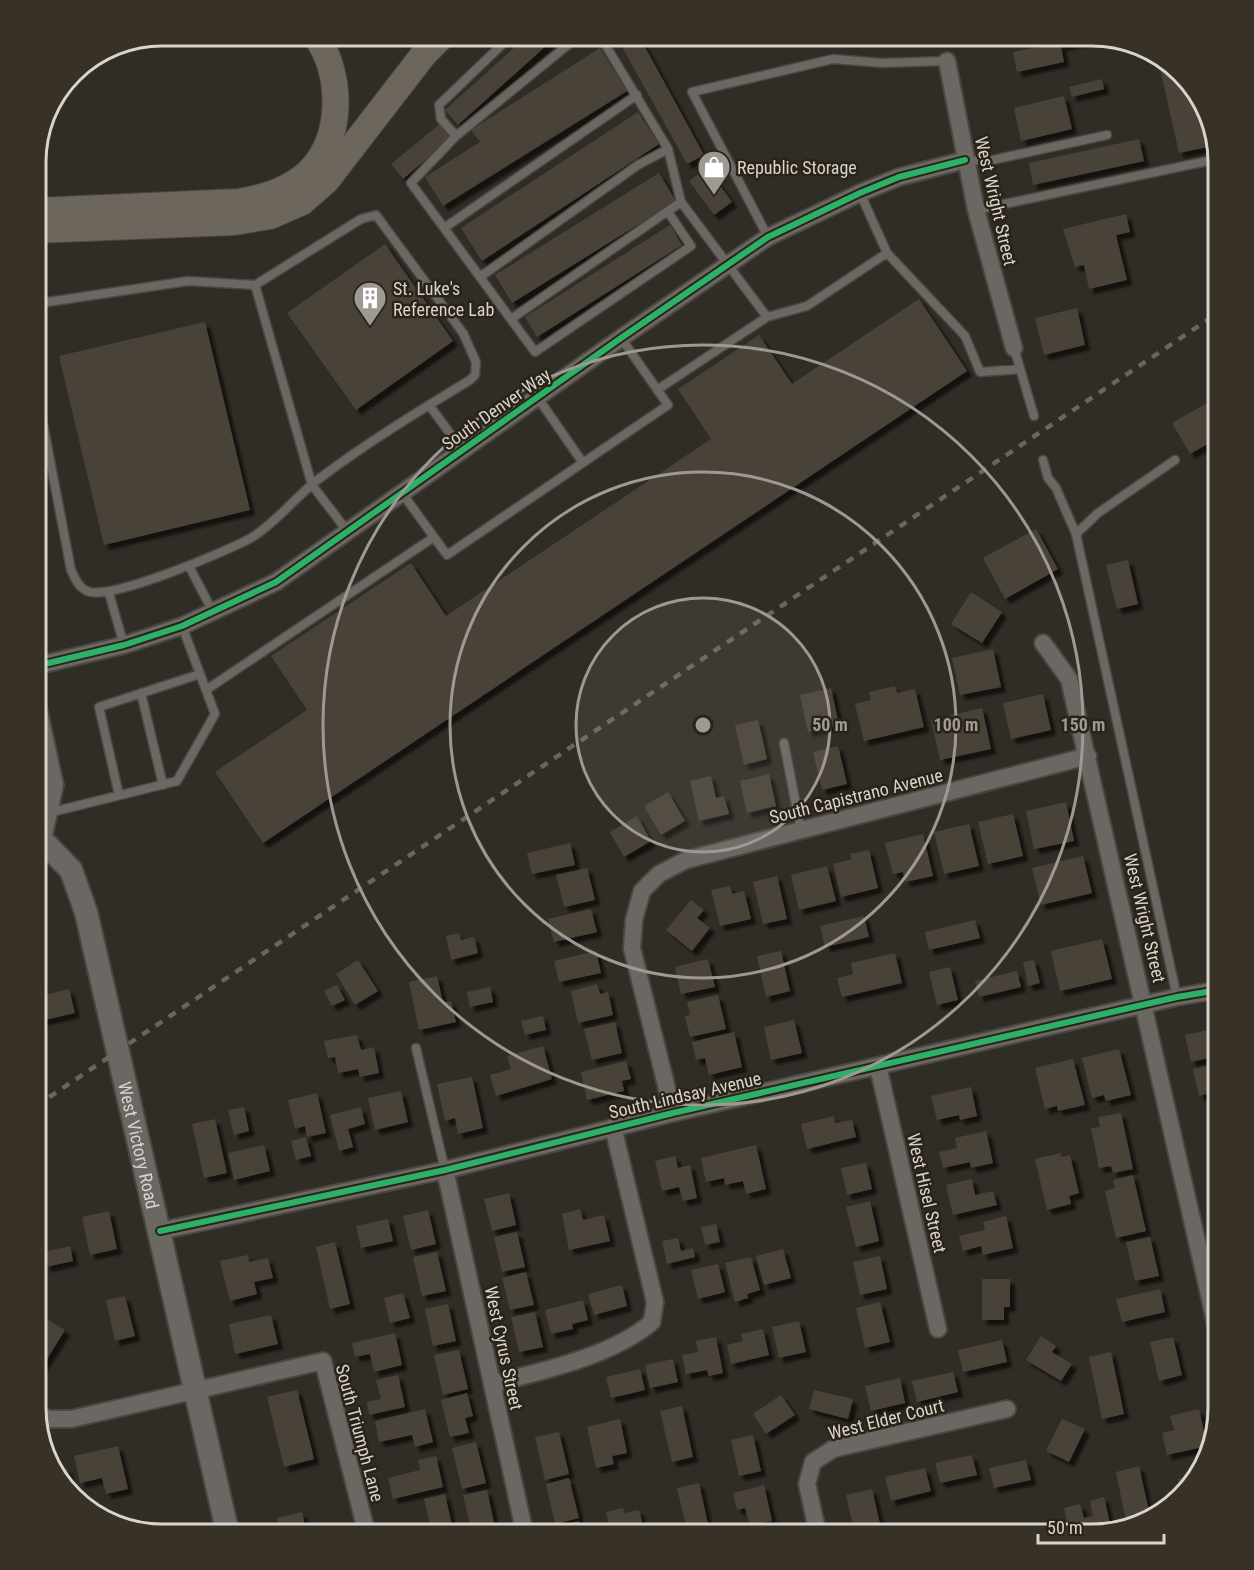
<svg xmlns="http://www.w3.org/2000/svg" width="1254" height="1570" font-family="'Roboto Condensed',sans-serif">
<defs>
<filter id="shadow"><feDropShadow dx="5" dy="5" stdDeviation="1.5" flood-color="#0009"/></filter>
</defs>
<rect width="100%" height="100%" fill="#302c26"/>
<!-- building -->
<path fill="#4a4337" filter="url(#shadow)" d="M527,36H557L458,125L445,110Z
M616,36H639L704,155L687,164Z
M1057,36H1083L1084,41L1061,46L1064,62L1017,72L1013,52L1059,43Z
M600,48L627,91L443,206L425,177L480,142L471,130Z
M1157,55L1196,92L1213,146L1179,153Z
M1102,79L1104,89L1072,97L1069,87Z
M1064,96L1072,129L1021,141L1014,108Z
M638,112L659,144L482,261L461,228Z
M440,124L451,138L403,179L391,164Z
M1139,139L1144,161L1033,185L1029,163Z
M707,168L732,202L714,215L689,181Z
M659,173L676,201L512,303L495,275Z
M1126,214L1130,232L1116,235L1127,280L1089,289L1084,265L1075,267L1063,229Z
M670,225L682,245L537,337L525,317Z
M385,244L453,341L356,410L287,313Z
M919,299L967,371L263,843L215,772L307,710L271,656L411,563L446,616L711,439L678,389L759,335L792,384Z
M1077,308L1085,345L1044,355L1035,318Z
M205,322L250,510L104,545L59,356Z
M1218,397V438L1190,454L1172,423Z
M1036,529L1058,569L1005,599L983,558Z
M1128,560L1138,604L1117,609L1106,565Z
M971,592L1002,612L982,643L951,624Z
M993,649L1001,687L960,695L952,658Z
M895,686L897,693L915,689L924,727L864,741L855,704L871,700L869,692Z
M831,688L839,725L808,732L800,695Z
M1043,694L1051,730L1011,739L1003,703Z
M982,708L991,749L940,760L931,720Z
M758,720L767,759L744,765L735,725Z
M838,746L847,784L822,790L813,752Z
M769,774L776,806L747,813L740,781Z
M711,776L716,798L724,796L729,814L699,821L690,781Z
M668,792L685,821L661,835L644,806Z
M1066,802L1074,841L1034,849L1026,811Z
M1013,814L1023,856L988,864L978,822Z
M637,816L651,841L624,857L610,832Z
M969,824L979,866L944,874L934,832Z
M923,834L933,876L905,882L903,872L893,874L885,843Z
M570,843L575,865L532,874L527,853Z
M869,850L878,888L841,897L833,864L852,859L850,854Z
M1083,856L1092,893L1041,905L1032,868Z
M827,866L836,901L799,910L791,875Z
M587,868L595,900L564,907L556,875Z
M777,876L787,919L763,924L753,882Z
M730,886L732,894L744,891L751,919L720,926L711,890Z
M691,900L704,910L697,918L710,928L692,951L666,930Z
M591,909L597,932L554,942L548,919Z
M864,916L869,937L825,947L820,926Z
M975,920L980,938L929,950L925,932Z
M459,933L461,940L474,937L478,953L451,960L446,936Z
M1102,939L1112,979L1060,991L1051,951Z
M596,951L601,973L559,982L554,961Z
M781,951L790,991L766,997L757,956Z
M895,953L902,983L842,997L837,978L853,974L851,963Z
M708,959L715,987L681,994L675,967Z
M358,960L378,991L355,1005L336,974Z
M1034,960L1040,983L1028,986L1023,962Z
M950,967L958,1000L937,1005L929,972Z
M1017,971L1021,987L979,997L975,981Z
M437,976L443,1003L451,1001L456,1022L419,1030L409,982Z
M597,984L600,994L608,992L613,1015L578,1023L571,991Z
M42,985L44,995L69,989L75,1013L36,1022V986Z
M337,985L345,1000L332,1006L324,991Z
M490,987L493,1002L470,1007L467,992Z
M718,995L726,1029L690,1037L685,1016L690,1015L687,1002Z
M543,1016L546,1030L525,1035L521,1021Z
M794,1020L802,1053L771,1060L764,1027Z
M615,1022L622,1053L592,1060L584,1029Z
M1218,1028V1056L1191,1062L1185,1035Z
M734,1032L742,1067L709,1075L705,1058L696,1060L692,1042Z
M357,1035L361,1050L374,1047L379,1073L360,1077L358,1069L338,1073L335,1057L328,1058L324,1041Z
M543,1046L552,1079L496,1096L490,1075L511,1069L507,1056Z
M1119,1049L1131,1095L1106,1101L1104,1095L1092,1098L1082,1058Z
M1073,1059L1085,1105L1058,1111L1057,1106L1045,1109L1035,1068Z
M626,1061L631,1079L622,1081L624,1091L587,1100L581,1072Z
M1218,1063V1091L1199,1096L1193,1069Z
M472,1077L483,1128L458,1134L455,1118L445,1121L437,1084Z
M971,1087L977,1116L960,1120L959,1115L937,1120L931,1096Z
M401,1091L408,1122L375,1130L368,1098Z
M317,1093L326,1133L307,1137L305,1126L295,1129L288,1100Z
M244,1107L249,1131L234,1135L228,1110Z
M361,1107L365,1124L348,1129L353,1147L339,1151L330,1115Z
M1121,1113L1133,1169L1113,1173L1111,1166L1099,1168L1091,1128L1100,1127L1098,1117Z
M834,1116L835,1123L852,1120L856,1137L807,1149L801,1124Z
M215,1119L227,1173L204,1178L192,1124Z
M1218,1125V1154L1213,1155L1207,1128Z
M986,1131L993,1163L971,1168L970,1162L943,1168L939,1152L957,1148L955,1138Z
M306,1137L311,1156L296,1160L291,1141Z
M264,1145L270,1171L234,1180L228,1153Z
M756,1145L766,1189L746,1194L743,1181L725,1185L724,1178L706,1182L701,1158Z
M1061,1153V1157L1070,1155L1079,1193L1069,1196L1071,1204L1047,1210L1035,1159Z
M675,1156L678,1168L690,1165L697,1198L683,1201L679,1187L662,1191L655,1161Z
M866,1163L872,1189L847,1195L841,1168Z
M1218,1163V1178H1217L1214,1164Z
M1133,1175L1146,1231L1116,1238L1105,1191L1115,1188L1113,1180Z
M972,1179L975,1195L993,1191L997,1205L953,1215L946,1185Z
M509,1193L516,1225L492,1231L484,1199Z
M870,1201L879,1241L856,1247L846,1207Z
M580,1209L583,1220L604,1215L610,1241L569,1250L562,1214Z
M428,1210L436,1244L411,1250L403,1216Z
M109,1211L117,1249L90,1255L82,1217Z
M1006,1216L1013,1248L983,1255L981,1246L963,1251L959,1236L985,1230L983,1222Z
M388,1219L393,1241L361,1248L356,1226Z
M716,1224L720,1242L705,1245L701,1227Z
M517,1232L525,1267L502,1272L494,1237Z
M1150,1237L1159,1276L1135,1281L1126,1242Z
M678,1238L681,1251L693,1248L695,1257L667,1264L662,1241Z
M335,1242L350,1304L330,1309L316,1247Z
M70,1246L73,1261L46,1267L43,1252Z
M783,1249L791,1278L764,1285L756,1256Z
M437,1252L446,1291L422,1296L413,1257Z
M248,1255L249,1262L268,1258L273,1278L254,1282L257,1294L230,1301L220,1261Z
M880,1256L887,1289L860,1295L853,1262Z
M751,1257L760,1290L747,1294L748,1298L735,1302L725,1263Z
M718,1264L725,1292L698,1299L691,1270Z
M526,1272L534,1305L510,1310L502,1278Z
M982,1279H1010V1307H1004V1320H982Z
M622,1285L627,1306L594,1315L588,1294Z
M1160,1289L1165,1312L1122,1322L1116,1299Z
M403,1293L410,1318L390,1323L384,1298Z
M125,1296L135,1336L115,1341L106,1300Z
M583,1300L588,1320L572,1324L573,1329L551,1334L545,1310Z
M880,1302L890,1342L865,1348L856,1308Z
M448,1304L456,1341L433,1346L425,1309Z
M535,1312L543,1347L519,1352L511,1317Z
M271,1315L278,1344L235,1354L229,1324Z
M47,1319L65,1330L39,1372L36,1370V1338Z
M799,1321L806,1352L779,1358L772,1327Z
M763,1329L769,1355L731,1364L727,1345L743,1341L741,1334Z
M395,1333L402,1365L374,1372L370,1354L355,1357L352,1343Z
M1041,1336L1056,1346L1052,1352L1072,1364L1061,1381L1026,1360Z
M716,1337L723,1373L709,1376L707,1370L686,1374L682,1355L698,1352L696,1341Z
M1173,1337L1182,1375L1159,1381L1150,1342Z
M1002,1340L1007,1362L963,1372L958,1350Z
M459,1350L468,1389L443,1395L434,1355Z
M1111,1352L1124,1414L1102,1419L1089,1357Z
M673,1359L678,1382L650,1388L645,1365Z
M640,1369L645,1390L611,1398L606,1377Z
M953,1372L958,1392L917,1402L912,1381Z
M398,1375L405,1407L369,1415L367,1402L381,1399L376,1380Z
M900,1378L905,1403L871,1411L865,1386Z
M297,1390L314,1459L284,1467L267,1397Z
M814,1390L853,1399L848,1419L809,1409Z
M467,1393L473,1416L465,1418L469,1433L450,1437L441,1400Z
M781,1395L795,1415L766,1434L753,1414Z
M682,1406L693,1457L672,1462L660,1411Z
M425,1409L433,1442L415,1447L412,1435L379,1442L375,1421Z
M1199,1409L1207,1446L1167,1455L1162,1433L1174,1430L1170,1416Z
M620,1419L627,1453L612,1456L614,1464L596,1468L587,1427Z
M1062,1419L1085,1429L1069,1462L1046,1451Z
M559,1432L569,1474L545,1480L535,1437Z
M753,1435L761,1471L739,1476L731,1440Z
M476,1442L486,1483L462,1489L452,1448Z
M118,1446L128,1489L106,1494L102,1478L80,1483L74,1456Z
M972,1455L977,1475L940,1483L935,1463Z
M436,1456L443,1487L393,1499L388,1478L420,1470L418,1460Z
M1026,1460L1031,1480L994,1488L989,1468Z
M1139,1466L1150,1516L1126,1521L1116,1472Z
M67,1468L70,1484L65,1485L58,1478L55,1471Z
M925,1468L931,1491L891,1501L885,1477Z
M1198,1474L1181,1492L1178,1479Z
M569,1478L579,1518L555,1524L546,1484Z
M699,1483L710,1533L688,1534L677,1488Z
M764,1485L772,1521L750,1526L745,1508L737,1510L733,1493Z
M872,1489L881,1528L855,1534L846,1495Z
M487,1490L496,1532L472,1534L463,1495Z
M445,1494L454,1534H432L424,1499Z
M1104,1497L1111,1528L1092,1534H1070L1064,1508L1080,1504L1084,1518L1093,1516L1090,1501Z
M623,1508L624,1513L639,1510L645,1534H611L606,1512Z
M302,1512L307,1534H281L277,1518Z
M579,1521L582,1534H557L555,1527Z
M1052,1523L1055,1534H1020L1019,1531Z
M785,1524L787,1534H765L764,1529Z
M171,1525L173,1534L148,1530Z
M1004,1526L1006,1534H979V1532Z"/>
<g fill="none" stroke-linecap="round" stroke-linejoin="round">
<!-- lane casing -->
<g stroke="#4a4741" stroke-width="11">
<path id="lane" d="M579,36L456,136L411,183L535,352L691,246L668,212
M600,36L668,149L681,202L767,317L657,390
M456,136L441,119L439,105L511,36
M966,160L988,161L1107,135
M976,210L1212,160L1216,157
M444,228L637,95
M768,237L692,92L833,59L882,63L947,61
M887,253L965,336L980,372L1020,369
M480,277L638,165L668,149
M255,285L312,485L348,532
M767,317L807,306L887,253L860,193
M511,319L681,202
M1014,348L1034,416
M36,387L71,570C75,578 78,587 87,591C108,602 227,551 251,538C276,523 296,496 320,478C368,442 419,411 470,380L475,375L476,362L463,333L376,215L361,219L255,285L188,281L41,303L36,308
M538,398L583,463
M429,405L463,451
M1043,460L1048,478L1056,488L1076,534
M1175,460L1098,513L1076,534L1177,997
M402,493L447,555L668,405L621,338
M189,566L213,612
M109,593L124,645
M206,690L434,537
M141,693L163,785
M784,743L801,831
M119,795L99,707L200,674
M48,813L177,781L215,714L182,626
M416,1048L445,1170"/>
</g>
<!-- street casing -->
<g stroke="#4a4741" stroke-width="20">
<path id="street" d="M947,61L976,210L1014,348
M1043,643L1069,679L1218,1334
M36,666L124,645L182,626L276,582L621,338L768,237L860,193L899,177L965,160
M36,698L55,785L43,839
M878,1066L938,1329
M673,1113L632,948L634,920L642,891L659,874L686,860L1088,756
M445,1170L525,1534
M160,1231L445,1170L673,1113L1177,997L1218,990
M492,1384C543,1371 612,1356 652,1322L655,1302L613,1127
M39,1416L50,1419H71L323,1361L367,1534
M818,1534L807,1484L813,1462L833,1449L1007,1409"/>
</g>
<!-- secondary casing -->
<g stroke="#4a4741" stroke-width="26">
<g id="secondary">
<path id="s1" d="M36,834L71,870L86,912L228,1534"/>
</g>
</g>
<!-- primary casing -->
<g stroke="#4a4741" stroke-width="28">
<path id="primary" d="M36,211L238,202C264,198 291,190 310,171C344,136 342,74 316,36
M36,230L234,222L270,216L302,202L326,181L424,54L442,36"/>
</g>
<!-- lane -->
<use href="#lane" stroke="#6b6863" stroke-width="8"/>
<!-- street -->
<use href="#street" stroke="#6b6863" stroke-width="16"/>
<!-- secondary -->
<use href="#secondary" stroke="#6b6863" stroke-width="22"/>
<!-- primary -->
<use href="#primary" stroke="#6c665c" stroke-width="26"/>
<!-- rail -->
<path stroke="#686662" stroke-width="4.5" stroke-dasharray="8 8" stroke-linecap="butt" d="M36,1106L1218,313"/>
<!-- cycleway casing -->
<g stroke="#2a2318" stroke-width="10">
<path id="cycleway" d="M36,666L124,645L182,626L276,582L621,338L768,237L860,193L899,177L965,160
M160,1231L445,1170L673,1113L1177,997L1218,990"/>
</g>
<!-- cycleway -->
<use href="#cycleway" stroke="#2db169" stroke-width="6"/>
</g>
<!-- distance rings -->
<circle cx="703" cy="725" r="127" fill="#9e9993" fill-opacity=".12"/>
<g fill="none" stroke="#9e9993" stroke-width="3">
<circle cx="703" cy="725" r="127"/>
<circle cx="703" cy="725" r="253"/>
<circle cx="703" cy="725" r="380"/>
</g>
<!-- icons -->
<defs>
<g id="shop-pin" transform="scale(1.725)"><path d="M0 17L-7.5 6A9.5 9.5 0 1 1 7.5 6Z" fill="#9e9993" stroke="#2a2318"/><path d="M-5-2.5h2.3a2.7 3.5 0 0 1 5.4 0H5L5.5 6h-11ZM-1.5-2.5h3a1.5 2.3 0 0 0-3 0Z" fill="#fff"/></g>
<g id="building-pin" transform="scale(1.725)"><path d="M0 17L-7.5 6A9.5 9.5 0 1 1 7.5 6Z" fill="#9e9993" stroke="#2a2318"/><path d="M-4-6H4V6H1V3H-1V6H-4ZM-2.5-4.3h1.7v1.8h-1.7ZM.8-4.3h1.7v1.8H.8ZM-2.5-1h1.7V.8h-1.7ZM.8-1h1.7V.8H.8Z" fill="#fff"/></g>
</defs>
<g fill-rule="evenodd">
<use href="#shop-pin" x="714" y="167"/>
<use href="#building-pin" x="370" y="298"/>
</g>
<g text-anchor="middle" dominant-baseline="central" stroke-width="5" stroke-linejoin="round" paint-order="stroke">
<!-- poi labels -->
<g font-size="18" fill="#d9d4cd" stroke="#2a2318" text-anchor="start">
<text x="737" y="167">Republic Storage</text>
<text x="393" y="288">St. Luke's<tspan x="393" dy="21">Reference Lab</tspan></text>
</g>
<!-- street labels -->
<g font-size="18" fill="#d9d4cd" stroke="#2a2318">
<text transform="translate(996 201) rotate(77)">West Wright Street</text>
<text transform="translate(496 409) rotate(-35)">South Denver Way</text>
<text transform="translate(856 796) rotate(-14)">South Capistrano Avenue</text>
<text transform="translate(1145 918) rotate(77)">West Wright Street</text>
<text transform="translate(685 1095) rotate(-13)">South Lindsay Avenue</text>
<text stroke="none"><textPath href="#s1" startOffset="334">West Victory Road</textPath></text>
<text transform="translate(927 1193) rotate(77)">West Hisel Street</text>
<text transform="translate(504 1348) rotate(78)">West Cyrus Street</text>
<text transform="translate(886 1419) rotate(-14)">West Elder Court</text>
<text transform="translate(360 1433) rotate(75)">South Triumph Lane</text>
</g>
</g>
<!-- crop -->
<path d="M0 0H1254V1570H0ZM162 46H1092A116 116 0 0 1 1208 162V1408A116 116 0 0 1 1092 1524H162A116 116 0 0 1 46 1408V162A116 116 0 0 1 162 46Z" fill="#383126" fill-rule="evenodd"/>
<path fill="none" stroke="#d9d4cd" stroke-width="3" d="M162 46H1092A116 116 0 0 1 1208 162V1408A116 116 0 0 1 1092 1524H162A116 116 0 0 1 46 1408V162A116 116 0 0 1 162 46Z"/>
<circle cx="703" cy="725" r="9" fill="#9e9993" stroke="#2a2318" stroke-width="3"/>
<g font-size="18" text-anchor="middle" font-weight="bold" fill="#9e9993" stroke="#2a2318" stroke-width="5" stroke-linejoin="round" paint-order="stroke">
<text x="830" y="731">50 m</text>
<text x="956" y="731">100 m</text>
<text x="1083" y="731">150 m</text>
</g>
<!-- scale -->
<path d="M1038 1534v9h126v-9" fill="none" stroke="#d9d4cd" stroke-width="3"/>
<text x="1047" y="1534" font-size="18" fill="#d9d4cd" stroke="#2a2318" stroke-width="4.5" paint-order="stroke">50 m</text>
</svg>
